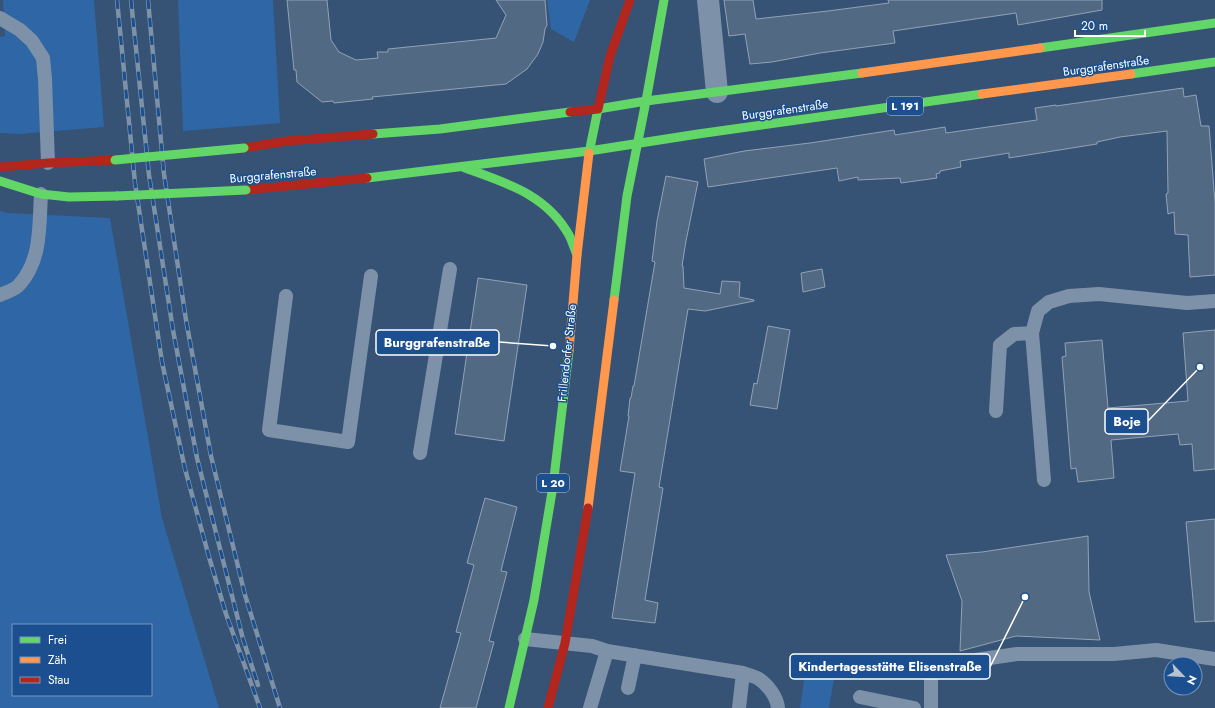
<svg xmlns="http://www.w3.org/2000/svg" width="1215" height="708" font-family="Jost,sans-serif">
<rect width="100%" height="100%" fill="#365274"/>
<!-- green -->
<path fill="#2f66a5" fill-rule="evenodd" d="M3,0H94L104,127L19,134L0,133V37L5,36Z
M178,0H273L280,123L183,131Z
M547,0H590L574,42L551,29Z
M0,211L8,213L110,218L162,518L219,708H0ZM13,625H151V695H13Z
M837,662L829,708H800L806,666Z"/>
<!-- building -->
<path fill="#526984" stroke="#92a2b6" d="M287,0H327L331,40L339,52L356,60L378,58L377,52H388V49L496,38L506,15L496,0H545L547,25L545,29L543,42L538,54L527,69L506,84L372,97L373,99L334,103L333,101L322,102L297,82L296,70H294Z
M724,0H753L756,19L828,11L889,3L888,0H1102V10L1018,25L1016,13L893,31L895,43L820,53L772,62L750,64L745,34L729,36Z
M1183,88L1184,97L1196,95L1201,126H1209L1215,203V275L1190,277L1188,235L1175,234L1174,212L1168,214L1166,194L1168,193L1167,131L1120,137L1097,142V144L1009,158V153L960,161L961,167L940,171V173L936,174L937,178L901,183L900,178L858,180V177L839,181L837,168L708,187L704,159L744,151L810,143L894,130L895,135L945,127L946,133L1037,120L1035,108L1056,105V106Z
M666,176L698,182L686,241L682,266H683L684,288L720,294L722,281L740,282L739,297L754,300V301L705,311L688,309L659,487L663,488L645,600L658,603L655,623L612,618L635,473L620,471L629,416H628L630,398H631L633,386H634L655,262L652,261L657,221Z
M822,269L825,287L803,292L801,273Z
M478,278L527,285L504,441L455,434Z
M768,326L790,330L777,409L750,405L754,383L757,384Z
M1215,330V469L1194,471L1192,444L1180,445L1178,434L1111,440L1114,478L1078,482L1076,468L1071,469L1062,357L1066,356L1065,343L1102,340L1108,408L1188,401L1183,333Z
M485,498L517,507L501,571L507,572L489,641L494,642L476,708H440L461,633L456,632L474,565L467,563Z
M1215,519V621L1195,622L1186,522Z
M1088,536L1089,592L1100,640L1016,636L960,651L962,601L946,555L982,552Z"/>
<g fill="none" stroke-linecap="round" stroke-linejoin="round">
<!-- lane -->
<path stroke="#7d92a8" stroke-width="14" d="M0,18L20,30L32,41L43,58L45,79L48,163
M0,295C6,292 15,290 19,285C42,260 39,225 41,194
M286,296L269,430L348,442L371,276
M996,411L1000,345L1014,334L1032,333
M420,453L450,269
M1044,480L1032,333L1038,311L1049,302L1069,296L1099,294L1187,303L1215,301
M525,639L592,646L607,651L743,673C748,675 754,676 759,679C768,685 777,697 778,708
M962,662L1017,654H1114L1156,650L1215,659
M931,673V708
M628,688L635,655
M860,697L914,708
M590,708L607,651
M739,708L743,673"/>
<!-- street -->
<path stroke="#7d92a8" stroke-width="22" d="M708,0L717,92"/>
<!-- fast -->
<path stroke="#63d668" stroke-width="9" d="M1040,48L1215,23
M1131,74L1215,62
M646,101L664,0
M373,134L440,129L570,112
M589,151L698,134L982,94
M589,153L598,109L646,101L862,73
M465,168C506,183 546,194 569,235C572,241 574,248 577,255
M367,178L589,151
M0,181L41,194L69,197L117,196
M614,300L627,196L646,101
M509,708L534,600L553,486L569,351"/>
<!-- slow -->
<path stroke="#ff974d" stroke-width="9" d="M862,73L1040,48
M982,94L1131,74
M569,351L577,255L589,153
M588,508L614,300"/>
<!-- jam -->
<path stroke="#b3261e" stroke-width="9" d="M570,112L598,109L610,56L630,0
M244,148L287,141L373,134
M0,167L48,163L115,160
M246,190L367,178
M548,708L565,643L588,508"/>
<!-- rail casing -->
<g stroke="#7e92a7" stroke-width="4.5">
<path id="rail" d="M117,0L135,183L162,362L185,469L209,557L226,614L260,708
M131,0L149,175L173,330L197,458L243,639L258,685
M148,0L164,174L186,320L211,456L245,595L280,708"/>
</g>
<!-- rail -->
<use href="#rail" stroke="#1b4f8f" stroke-width="3" stroke-dasharray="9" stroke-linecap="butt"/>
<!-- fast-bridge -->
<path stroke="#63d668" stroke-width="9" d="M115,160L244,148
M117,196L246,190"/>
</g>
<g text-anchor="middle" dominant-baseline="central" stroke-width="3" stroke-linejoin="round" paint-order="stroke">
<!-- shield labels -->
<g fill="#1b4f8f" stroke="#bbcadd" stroke-width="1">
<rect x="887" y="97" width="36" height="18" rx="3"/>
<rect x="537" y="474" width="32" height="18" rx="3"/>
</g>
<g font-size="11" font-weight="bold" fill="#fff">
<text x="905" y="106">L 191</text>
<text x="553" y="483">L 20</text>
</g>
<!-- street labels -->
<g font-size="12" fill="#fff" stroke="#1b4f8f">
<text transform="translate(1106 66) rotate(-8)">Burggrafenstraße</text>
<text transform="translate(785 110) rotate(-8)">Burggrafenstraße</text>
<text transform="translate(273 175) rotate(-5)">Burggrafenstraße</text>
<text transform="translate(567 353) rotate(-84)">Frillendorfer Straße</text>
</g>
</g>
<!-- callouts -->
<path fill="none" stroke="#fff" stroke-width="1.5" d="M553 346L499 342M1200 367L1148 421M1025 597L990 667"/>
<g fill="#fff" stroke="#1b4f8f" stroke-width="1.5">
<circle cx="553" cy="346" r="4"/>
<circle cx="1200" cy="367" r="4"/>
<circle cx="1025" cy="597" r="4"/>
</g>
<g fill="#1b4f8f" stroke="#fff" stroke-width="1.5">
<rect x="376" y="330" width="123" height="25" rx="4"/>
<rect x="1105" y="409" width="43" height="25" rx="4"/>
<rect x="790" y="654" width="200" height="25" rx="4"/>
</g>
<g font-size="13" text-anchor="middle" font-weight="bold" fill="#fff">
<text x="437" y="347">Burggrafenstraße</text>
<text x="1127" y="426">Boje</text>
<text x="890" y="671">Kindertagesstätte Elisenstraße</text>
</g>
<!-- legend -->
<rect x="12" y="624" width="140" height="72" fill="#1b4f8f" stroke="#7695bc"/>
<rect x="20" y="637" width="20" height="6" fill="#63d668" stroke="#7695bc"/>
<text x="48" y="644" font-size="12" fill="#ffffff">Frei</text>
<rect x="20" y="657" width="20" height="6" fill="#ff974d" stroke="#7695bc"/>
<text x="48" y="664" font-size="12" fill="#ffffff">Zäh</text>
<rect x="20" y="677" width="20" height="6" fill="#b3261e" stroke="#7695bc"/>
<text x="48" y="684" font-size="12" fill="#ffffff">Stau</text>
<!-- north arrow -->
<g transform="translate(1183 676) rotate(115)"><circle r="19" fill="#1b4f8f" stroke="#7695bc"/>
<path d="M0-3L7 15L0 10L-7 15Z" fill="#b9c2ce"/>
<text y="-6" font-size="11" font-weight="bold" text-anchor="middle" fill="#ffffff">N</text>
</g>
<!-- scale -->
<path d="M1075 30v6h70v-6" fill="none" stroke="#ffffff" stroke-width="2"/>
<text x="1081" y="30" font-size="12" fill="#ffffff" stroke="#1b4f8f" stroke-width="3" paint-order="stroke">20 m</text>
</svg>
